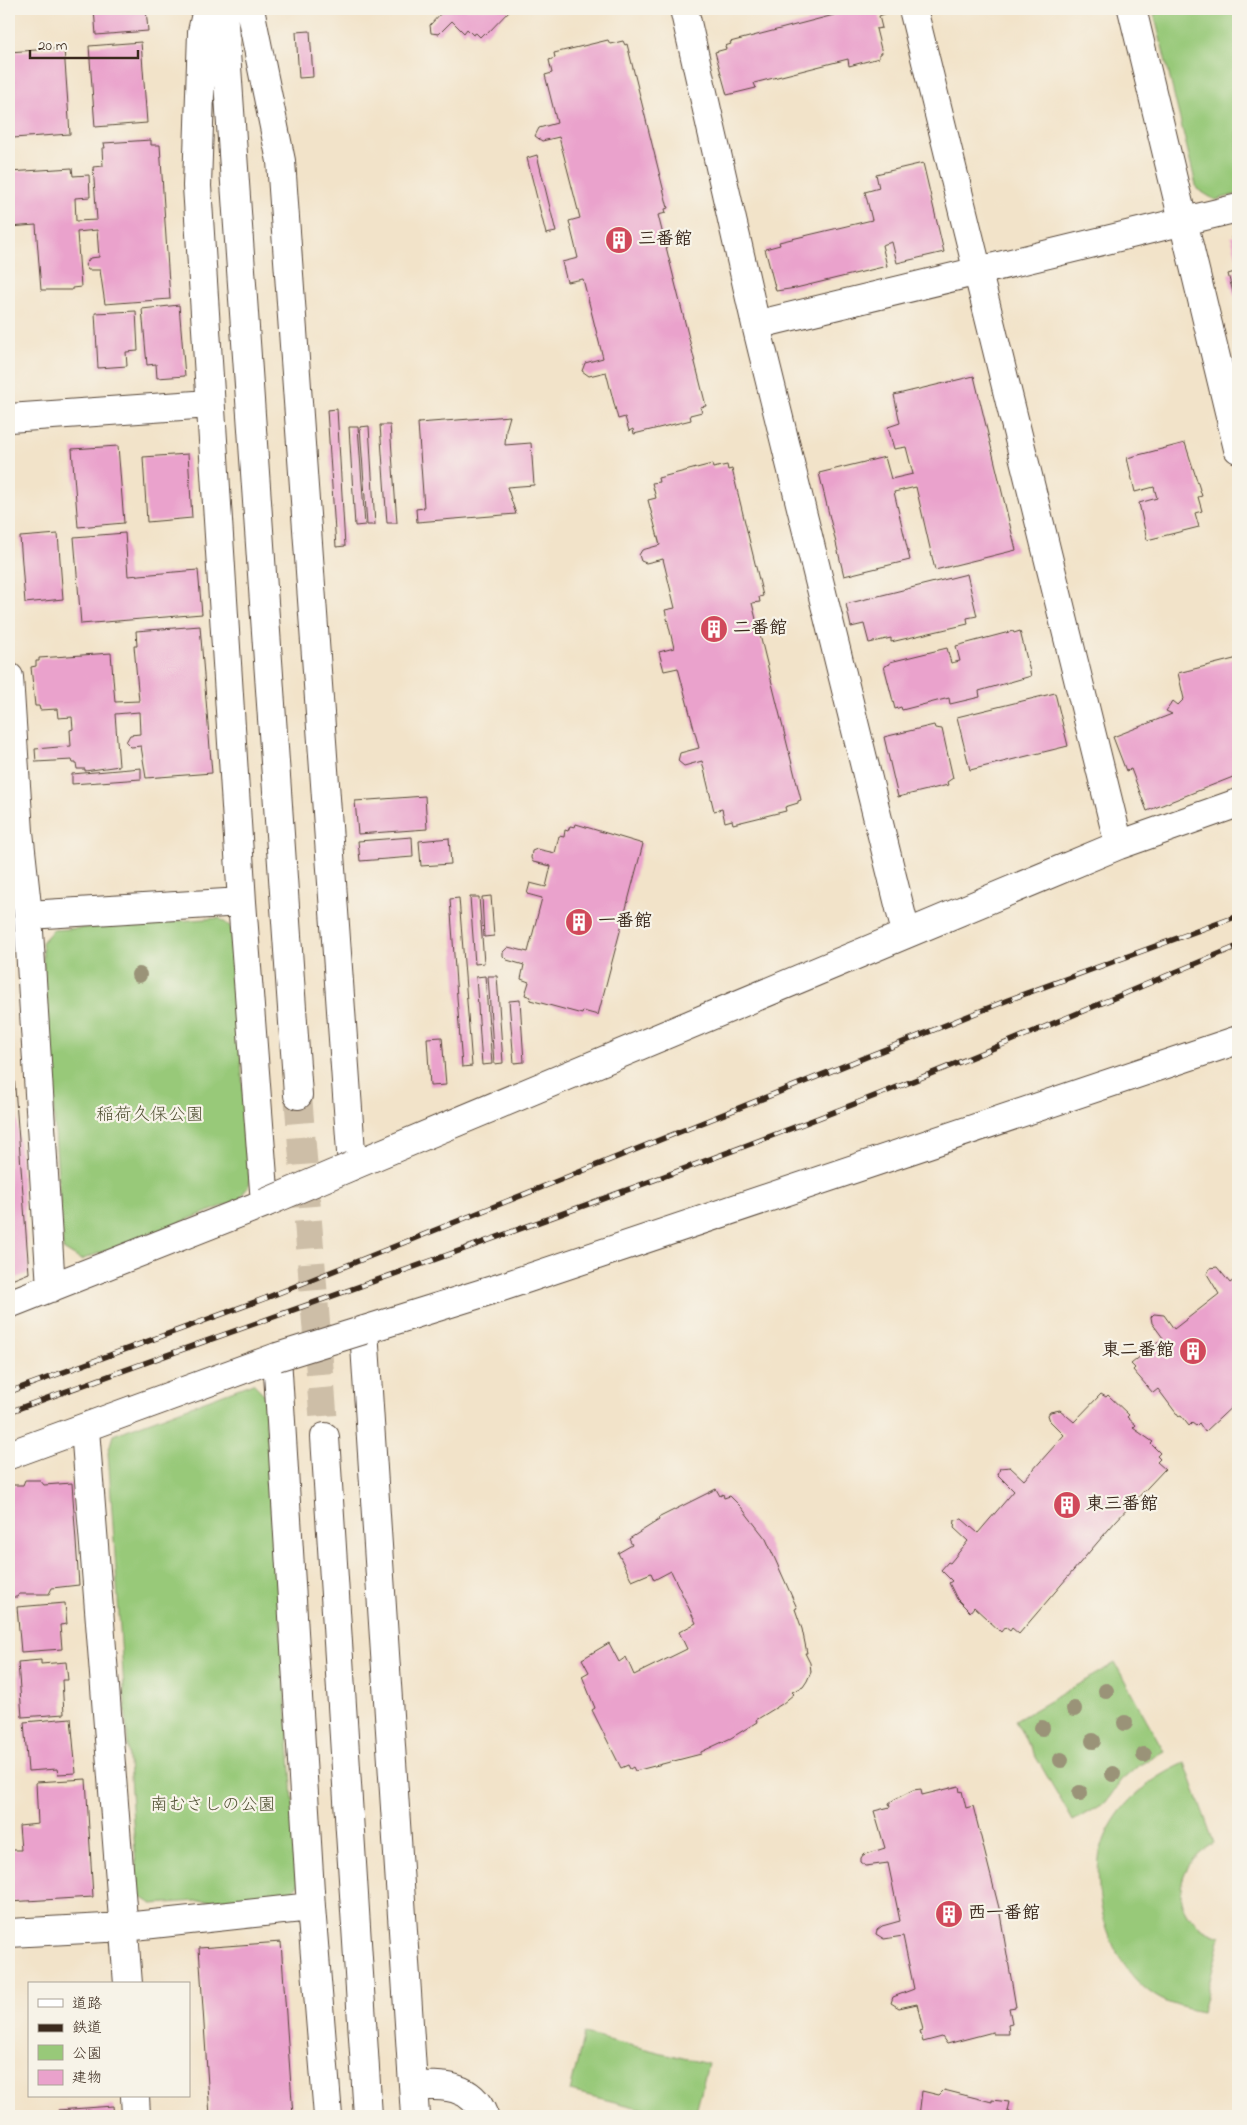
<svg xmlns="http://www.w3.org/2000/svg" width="1247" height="2125" font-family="'Indie Flower','Klee One',sans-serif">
<rect width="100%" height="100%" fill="#f7f3e8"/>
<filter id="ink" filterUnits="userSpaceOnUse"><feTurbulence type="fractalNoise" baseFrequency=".02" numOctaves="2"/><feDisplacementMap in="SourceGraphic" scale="10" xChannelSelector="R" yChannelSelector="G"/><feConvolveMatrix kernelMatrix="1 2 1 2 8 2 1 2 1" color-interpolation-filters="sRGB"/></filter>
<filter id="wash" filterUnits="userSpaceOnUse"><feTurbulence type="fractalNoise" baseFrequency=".0096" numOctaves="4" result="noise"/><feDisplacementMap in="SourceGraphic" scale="20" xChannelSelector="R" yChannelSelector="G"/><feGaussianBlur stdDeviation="1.12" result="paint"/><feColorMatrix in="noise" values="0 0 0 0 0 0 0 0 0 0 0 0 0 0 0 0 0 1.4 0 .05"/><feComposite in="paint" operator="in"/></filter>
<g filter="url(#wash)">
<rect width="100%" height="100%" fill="#f2e3c9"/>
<!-- green -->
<path fill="#98c979" stroke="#6a7a4c" d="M1153,9H1238V194L1215,200L1197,189Z
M219,918L231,927L250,1183L239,1200L81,1260L63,1249L42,942L53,930Z
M253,1383L264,1394L299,1883L290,1895L152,1904L138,1895L108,1452L113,1435Z
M1115,1663L1164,1751L1138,1766L1121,1781L1106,1802L1073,1821L1015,1721Z
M1185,1763L1214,1843C1169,1867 1169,1922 1221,1936L1202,2012C1191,2010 1180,2007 1169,2003C1126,1986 1101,1932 1099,1888C1098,1873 1097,1858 1103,1843C1117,1804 1149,1779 1185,1763Z
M584,2034L708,2064L695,2116H672L570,2091Z"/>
<g id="blocks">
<!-- building -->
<path fill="#eaa2cc" d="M94,9H146L148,31L96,35Z
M441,9H511L486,35L484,33L480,37L476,33L473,35L467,29L464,33L452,21L439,34L431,33L430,25L443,11Z
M857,9H888L887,13L879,16L882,28L876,29L882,53L879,54V58L849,66L848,59L754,83L756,88L727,95L715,52L726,49L725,46L731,44L730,42Z
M310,31L313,77L299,78L296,32Z
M608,40L610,44L623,41L625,45L627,44L668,208L665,209L666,213L658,215L706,406L700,407L702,412L690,415L691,420L634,434L633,429L629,431L625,417L618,419L606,372L589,376L582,371L585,363L603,358L583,279L567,282L562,262L578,258L569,221L580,218L559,137L542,141L535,136L539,128L557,123L545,75L552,73L549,60L555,58L554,53Z
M141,42L147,123L95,127L89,46Z
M64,48L70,134L13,138L9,52Z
M151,140V145H160L170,299L105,304L100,270H88L85,265L90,258L99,257L97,230L77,232L81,287L72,288V290H41L36,225L9,227V172L72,168L73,176L89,175L90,197L75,198L76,221L97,220L93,167L103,166L102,148H105L104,143Z
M537,155L556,232L546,234L527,158Z
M923,163L944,252L897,263L892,242L882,245L887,266L796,288L776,291L765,249L780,245L779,242L872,220L865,192L879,188L876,174Z
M1238,235V263L1231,237Z
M1238,271V295L1234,296L1228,274Z
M179,305L185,376L157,378L156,364L147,365L142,309Z
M136,311L138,351L126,352L127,366L98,368L95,313Z
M974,376L1016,550L935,570L916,487L894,492L910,560L844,576L819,473L885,457L891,479L913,474L906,447L894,449L888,427L900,423L894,395Z
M337,409L345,546L336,547L327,410Z
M510,416L506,430L505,445L531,443L534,485L507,487L516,514L417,522L416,509L424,508L418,423Z
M380,425H390L397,523H387Z
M369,426L375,525H367L360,427Z
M349,427H358L365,525L355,526Z
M1185,443L1202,496L1198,497L1202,511L1195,513L1199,527L1147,540L1139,503L1157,498L1154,487L1135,492L1127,458Z
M118,446L124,523L78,527L72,449Z
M188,454L192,518L147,522L143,457Z
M712,464L713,468L727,465L728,470L732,469L763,596L759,597L760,602L752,603L801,800L798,801V803L785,807L786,811L733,824L732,820L725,822L722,809L714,811L702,761L684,766L678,761L680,753L699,748L678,668L664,671L659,652L674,648L665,610L675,608L663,559L646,563L641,561L639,555L642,550L660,545L648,500L656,498L652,483L659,482L658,478Z
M125,533L128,576L198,570L202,614L81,624L74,537Z
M58,534L63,599L25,603L20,537Z
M967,574L977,616L967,618L968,624L891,642V638L869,643L864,624L851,627L846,604Z
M200,626L212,773L146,778L141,746L131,747L126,742L130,735L140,734L139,712L115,714L119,766L85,771V769H77L76,763H73L72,760L36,762L35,749L71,746L70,730L73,729L72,717L58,718L57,709L40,710L39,706H35L31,667L36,666V661H39V658L111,653L115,702L139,701L134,646H137L136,631Z
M1013,631L1014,633L1020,631L1031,676L979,691L980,697L950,704L949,698L902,710L901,707L895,709L884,666L890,664V662L947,648L951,663L960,661L956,646Z
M1238,658V775L1147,811L1131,769L1126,771L1113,737L1172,714L1166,711L1173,701L1178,705L1184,699L1178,673Z
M1055,693L1068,746L970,770L957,717Z
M934,725L935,728L942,729L953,778L947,782L948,785L898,797L884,737Z
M141,768V779L72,784V774Z
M425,796L427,829L358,834L355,801Z
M576,824L643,844L598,1015L583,1011L582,1014L530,1000L531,997L525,995L529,982L521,979L524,965L507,960L503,956V952L508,947L528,952L542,898L527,894L530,883L546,887L551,866L533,862L531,858L532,851L537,849L555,853L559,836L564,837L565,830L568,831L570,826L575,827Z
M412,837L413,857L360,861L358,841Z
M449,838L451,864L421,866L419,841Z
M491,896L494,936L484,937L482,897Z
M470,897H479L484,963L475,964Z
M459,898L472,1066L462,1067L450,899Z
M485,976L492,1064L482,1065L476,977Z
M488,976H497L503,1063L494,1064Z
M520,1000L524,1062L514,1063L509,1001Z
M9,1008L29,1273L9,1281Z
M442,1037L446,1085L430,1086L427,1038Z
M1217,1267L1230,1283L1238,1277V1401L1205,1432L1199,1423L1196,1426L1192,1423L1189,1426L1181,1416L1179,1417L1158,1389L1153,1393L1133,1370L1135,1368L1131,1364L1163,1338L1152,1323L1151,1317L1154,1314L1164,1315L1174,1329L1219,1294L1207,1274L1210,1268Z
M1101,1394L1106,1397L1108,1395L1129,1415L1127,1417L1136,1425L1133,1428L1153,1442L1151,1444L1160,1453L1157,1456L1160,1459L1157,1462L1165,1469L1115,1522L1019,1634L1012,1628L1010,1631L1005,1627L1001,1632L974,1607L970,1612L957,1599L949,1583L952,1581L941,1570L948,1562L950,1563L968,1541L954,1528L955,1520L962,1519L978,1533L1014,1491L998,1475L1000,1468L1010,1467L1024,1480L1064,1435L1050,1421L1048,1415L1050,1412L1060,1410L1074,1422Z
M25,1480H40L44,1485L72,1483L79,1585L52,1588L49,1594H19L17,1597H9V1483L10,1485H23Z
M716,1489L720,1496L723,1494L724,1498L730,1496L741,1507L766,1539L797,1608L795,1609L802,1629L807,1653H805L810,1663L811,1672L807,1681L803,1687L792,1692L794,1694L782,1704L756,1720L757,1722L731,1738L701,1752V1754L635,1771L633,1767L630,1769L628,1765L621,1768L592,1710L595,1708L582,1676L589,1672L582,1659L609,1643L619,1662L626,1657L634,1675L687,1649L679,1632L696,1623L671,1571L654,1580L651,1573L632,1581L618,1553L632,1545L629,1539L659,1520L658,1518Z
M65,1603L67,1624L60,1625L62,1649L21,1652L17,1607Z
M41,1660V1664L66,1662L68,1680H62L64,1714L22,1717L18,1662Z
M71,1718L76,1773L58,1774L57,1769L28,1771L24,1722Z
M86,1779L93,1897L9,1902V1850H21L19,1826L38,1824L36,1782Z
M959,1786L960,1792L962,1791L966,1808L973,1806L999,1908L1016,2007L1009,2008L1012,2023L1008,2024L1009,2034H993V2032L947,2044L942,2037L923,2042L920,2031L923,2030L917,2004L899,2008L891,2003L893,1997L914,1989L903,1936L884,1939L876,1934L877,1930L882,1926L900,1921L888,1863L866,1866L861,1862V1858L863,1855L885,1848L874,1811L890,1807L889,1803L895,1799L913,1790L921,1789L922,1795Z
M281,1942L293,2116H210L199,1948Z
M944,2090L992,2102V2100L1009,2102L1007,2111L1011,2112L1010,2116H919L922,2091L939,2095Z
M113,2106L114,2116H58V2110Z"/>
</g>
</g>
<g filter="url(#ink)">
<use href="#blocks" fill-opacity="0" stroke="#564638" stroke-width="1"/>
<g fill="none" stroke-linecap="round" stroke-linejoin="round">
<!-- minor-tunnel -->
<path stroke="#cdbea7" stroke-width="28" stroke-dasharray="28 14" stroke-linecap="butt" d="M298,1095L325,1437"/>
<!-- minor casing -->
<g stroke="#564638" stroke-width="30">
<path id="minor" d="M223,9L298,1095
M250,9L281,161L352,1166L1119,845L1238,803
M684,9L756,325L906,933
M913,9L1119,845
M1132,9L1238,449
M756,325L1238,208
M9,418L210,404
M9,677L19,832L28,915L51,1288
M28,915L242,902
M9,1304L265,1203L242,902L197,186L202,32L207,9
M85,1429L128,1984
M325,1437L368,2116
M9,1455L277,1357L311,1907L328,2116
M9,1933L125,1927L311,1907
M413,2086C442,2085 472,2084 484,2116
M135,2096L136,2116
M415,2116L364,1330L502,1287L1238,1040"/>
</g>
<!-- minor -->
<use href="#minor" stroke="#fff" stroke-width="28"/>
<!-- rail casing -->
<g stroke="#3b2a1e" stroke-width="5.5">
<path id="rail" d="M9,1392L266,1298L1008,1000L1238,916
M9,1412C302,1305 599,1205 890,1090C1007,1044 1122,994 1238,946"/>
</g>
<!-- rail -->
<use href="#rail" stroke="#f7f3e8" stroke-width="4" stroke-dasharray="11" stroke-linecap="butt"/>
<!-- minor-bridge casing -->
<g stroke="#564638" stroke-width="30" stroke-linecap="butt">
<path id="minor-bridge" d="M265,1203L352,1166
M277,1357L364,1330"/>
</g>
<!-- minor-bridge -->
<use href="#minor-bridge" stroke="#fff" stroke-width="28"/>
</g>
<!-- trees -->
<g fill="#9a9378">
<circle cx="139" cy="975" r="8"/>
<circle cx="1106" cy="1691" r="8"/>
<circle cx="1074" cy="1709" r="8"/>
<circle cx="1125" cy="1723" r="8"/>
<circle cx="1042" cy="1728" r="8"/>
<circle cx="1093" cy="1741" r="8"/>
<circle cx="1144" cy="1755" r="8"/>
<circle cx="1061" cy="1760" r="8"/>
<circle cx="1113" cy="1774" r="8"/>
<circle cx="1080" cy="1793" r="8"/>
</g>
</g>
<!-- icons -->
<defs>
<g id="building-disc" transform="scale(1.4375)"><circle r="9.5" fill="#d1495b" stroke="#f7f3e8"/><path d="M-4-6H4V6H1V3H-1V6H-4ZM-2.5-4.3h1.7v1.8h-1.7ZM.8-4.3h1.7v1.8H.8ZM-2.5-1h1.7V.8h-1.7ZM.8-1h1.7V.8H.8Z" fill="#fff"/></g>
</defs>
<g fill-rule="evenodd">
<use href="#building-disc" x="619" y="240"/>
<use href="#building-disc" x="714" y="629"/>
<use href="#building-disc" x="579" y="922"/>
<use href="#building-disc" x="1193" y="1351"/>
<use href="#building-disc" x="1067" y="1505"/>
<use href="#building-disc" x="949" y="1914"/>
</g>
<g text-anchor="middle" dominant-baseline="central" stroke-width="4.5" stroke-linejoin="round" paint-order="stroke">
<!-- poi labels -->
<g font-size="18" font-weight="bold" fill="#3b2a1e" stroke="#f7f3e8" text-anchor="start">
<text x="638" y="240">三番館</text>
<text x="733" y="629">二番館</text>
<text x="598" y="922">一番館</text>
<text x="1174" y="1351" text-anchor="end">東二番館</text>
<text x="1086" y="1505">東三番館</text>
<text x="968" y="1914">西一番館</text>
</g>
<!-- park labels -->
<g font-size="18" fill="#525235" stroke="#f7f3e8">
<text x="150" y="1116">稲荷久保公園</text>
<text x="213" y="1806">南むさしの公園</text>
</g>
</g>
<!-- margin -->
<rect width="1247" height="2125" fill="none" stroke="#f7f3e8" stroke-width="30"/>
<!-- legend -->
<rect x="28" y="1982" width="162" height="115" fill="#f7f3e8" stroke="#aca397"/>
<rect x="38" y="1999" width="25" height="8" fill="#ffffff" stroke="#aca397"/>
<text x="72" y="2008" font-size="15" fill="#3b2a1e">道路</text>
<rect x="38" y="2024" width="25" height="8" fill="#3b2a1e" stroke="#aca397"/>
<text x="72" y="2032" font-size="15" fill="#3b2a1e">鉄道</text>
<rect x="38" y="2045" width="25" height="15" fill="#98c979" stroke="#aca397"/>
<text x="72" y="2058" font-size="15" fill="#3b2a1e">公園</text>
<rect x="38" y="2070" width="25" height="15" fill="#eaa2cc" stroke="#aca397"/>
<text x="72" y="2082" font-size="15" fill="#3b2a1e">建物</text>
<!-- scale -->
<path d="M30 50v8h108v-8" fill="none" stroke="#3b2a1e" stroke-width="2.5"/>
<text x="38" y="50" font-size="15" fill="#3b2a1e" stroke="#f7f3e8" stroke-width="4" paint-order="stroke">20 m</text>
</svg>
